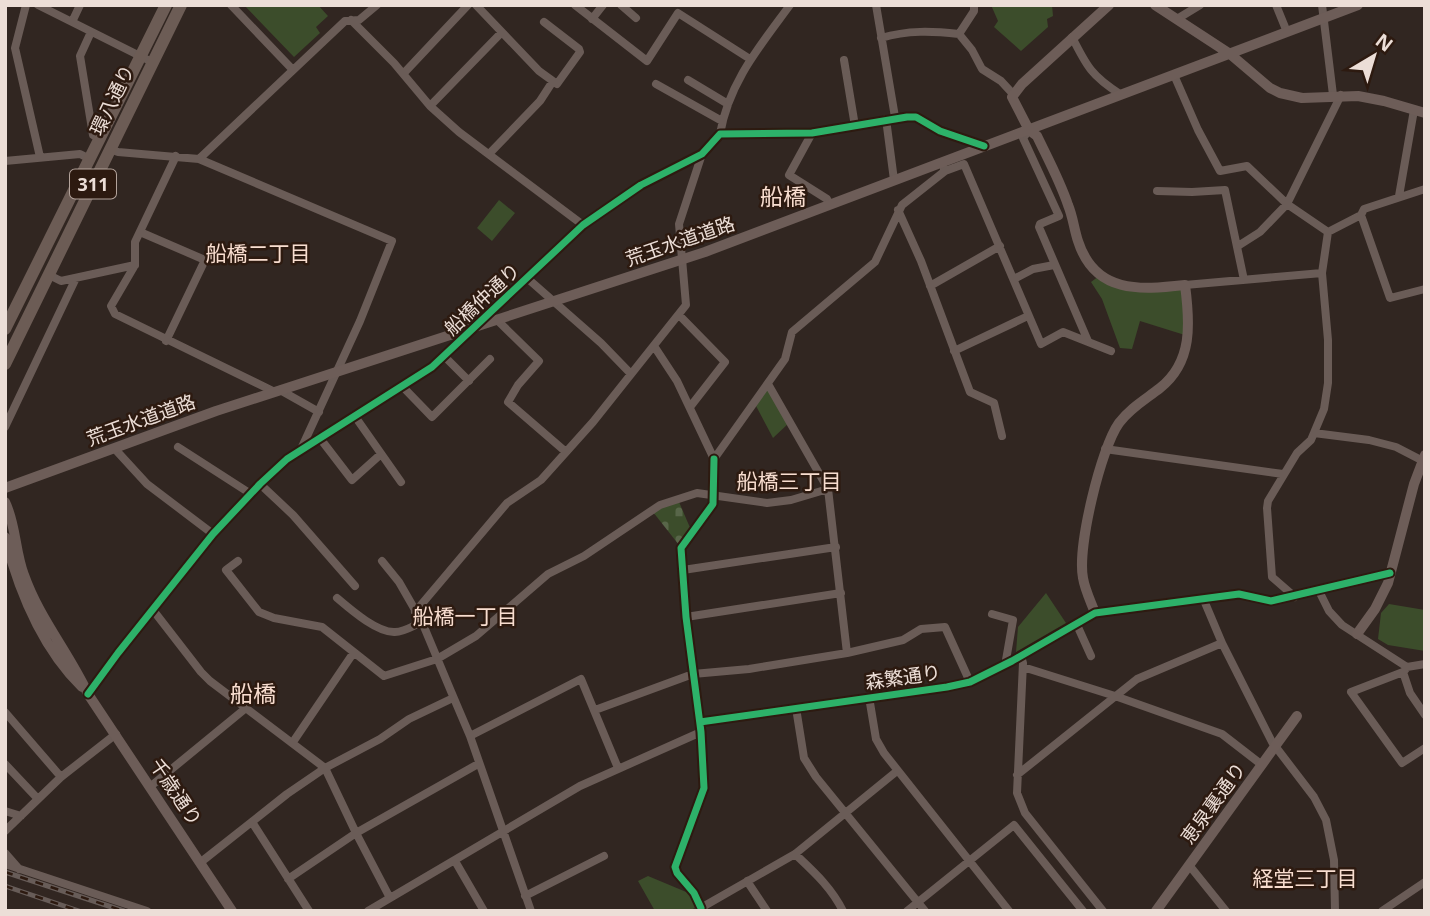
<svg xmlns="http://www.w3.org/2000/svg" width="1430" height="916" font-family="'Open Sans','Noto Sans JP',sans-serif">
<defs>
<pattern id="cemetery-stones" width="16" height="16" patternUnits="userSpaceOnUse" patternTransform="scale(1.75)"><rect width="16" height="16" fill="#3c4d2b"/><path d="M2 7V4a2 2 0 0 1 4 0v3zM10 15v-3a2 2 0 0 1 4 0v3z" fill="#586649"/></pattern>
</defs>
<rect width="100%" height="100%" fill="#312621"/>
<!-- green -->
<path fill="#3c4d2b" d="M244,5H318L328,16L316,27L320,33L294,57Z
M991,5H1052L1053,16L1047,19L1048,27L1021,51L994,27L998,21Z
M499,200L515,213L492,241L477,228Z
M1099,276L1114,284L1184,286L1188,336L1140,321L1132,349L1120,348L1102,299L1091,282Z
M768,386L790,422L773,438L755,404Z
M1046,593L1066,623L1016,652L1018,627Z
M1389,604L1425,610V651L1388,645L1378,639L1381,613Z
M648,876L691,894L696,907L690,911H655L638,881Z"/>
<!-- cemetery -->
<path fill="url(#cemetery-stones)" d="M679,502L691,530L679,545L653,512L659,508Z"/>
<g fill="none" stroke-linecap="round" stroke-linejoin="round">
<!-- street -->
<path stroke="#6a5c57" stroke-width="8" d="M26,5L15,48L40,157
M38,5L152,62
M231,5L293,70
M476,5L539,71L557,84L580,52L579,49L544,22
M575,5L647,61L678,13L750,59
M621,5L636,18
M876,5L895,117
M974,5V11L959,34L972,50L982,69L1001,81L1013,94
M1276,5L1287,32
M1322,5L1333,95
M592,19L603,5
M1177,19L1200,5
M351,20L394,63L430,106L459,132L583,225
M72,22L80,5
M91,32L80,56L93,135L100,139
M1072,37C1087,67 1092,76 1120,94
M881,38C908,30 932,31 959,34
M844,60L855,126
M404,73L468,5
M1174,75L1198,130L1220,171L1247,166L1287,204L1328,232
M688,80L728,104
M656,84L722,121
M430,106L502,32
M886,119L894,180
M1029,130L1023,138L1059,216L1040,224L1039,227L1088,341
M812,133L789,175L827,199L830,205
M720,134C729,82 760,46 790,5
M109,149L118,152L199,159L392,241L360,321L302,447
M489,154L540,101L553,81
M176,156L135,242V265L111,306L115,314L275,392
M199,159L345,21L359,20L377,5
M5,161L80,154L90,159
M944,169L945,171L964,164L1041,344L1063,332L1111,351
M1157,191L1192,192L1225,190L1244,280
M1399,196L1414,110
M898,210L921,261L970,392L994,403L1002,436
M1361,215L1390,298L1425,289
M140,232L205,260L166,341
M1328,232L1361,215L1364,209L1425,189
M1238,246L1260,232L1287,204L1341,95
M49,275L61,281L135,265
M527,278L601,343L631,374
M1014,279L1033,269L1054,265
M1185,285L1322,273
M930,286L1000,246
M679,315L725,362L690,407
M496,319L539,361L518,385L508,402L566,452
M654,346L677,381L714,459L713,504L681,548L686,617L701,732L704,788L675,867L677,873L694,893L701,908
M954,351L1028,316
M444,356L469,381
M768,384L828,489L847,653
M402,386L432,417L490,359
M280,390L319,412
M354,415L401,482
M5,427L76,278
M1314,433L1369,440L1396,447L1425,462
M319,437L352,480L381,454
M178,447L251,494
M114,448L147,484L213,534
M1105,449L1283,474
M714,459L785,359L792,332L875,262L902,205L945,171
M260,484L293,515L355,586
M238,561L226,570L259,612L274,618L322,627L384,676L437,659L476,636L548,574L584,556L660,505L697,493L767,503L791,500L828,489
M382,561L399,582L422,622L450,689L470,736L531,911
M683,570L836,547
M1319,591L1329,611L1342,625L1407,667L1425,664
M1295,597L1272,577L1267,508L1268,501L1297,453L1311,440L1324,409L1328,383V340L1322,273L1328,232
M337,598C350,609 377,633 395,632C404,632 413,626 422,622
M1203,598L1222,643L1272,742L1314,797L1326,820L1334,860L1335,911
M153,610L201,672L210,681L325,768L356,833L390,898
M415,612L507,503L541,480L593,422L686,305L679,224L702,154
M992,614L1013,620L1006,660L1007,664
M686,617L841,593
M1077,625L1091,656
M1021,656L1023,663L1017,793L1025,813L1103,911
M1023,667L1115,696L1222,734L1262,765
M1405,670L1403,672L1410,693L1425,715
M1403,672L1351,692L1402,763L1425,748
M88,694L118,653L213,534L260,484L287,459L432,367L583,225L641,185L702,154L720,134L812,133L907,117H916L940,131L984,146
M869,697L876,739L884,753L1009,911
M796,708L804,758L816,777L925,911
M595,710L693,674L749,669L847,653L903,640L921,629L945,627L970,682
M5,712L61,777
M700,722L947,687L970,682L1012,661L1095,613L1239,594L1271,601L1390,573
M470,736L581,679L618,768
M293,742L354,652
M5,764L38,799
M1017,775L1137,679L1222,643
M151,786L246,708
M5,811L21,816
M252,822L309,911
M5,831L61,777L116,734
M5,853L19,869
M795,854C814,872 831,887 843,911
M455,861L484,911
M201,862L287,794L325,768L380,739L409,719L453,698
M5,864L147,911
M1189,865L1226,911
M288,879L356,833L478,764
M747,881L767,911
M525,896L604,856
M699,909L795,854L897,771
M368,911L580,786L701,732
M907,911L1014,825L1083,911
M1382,911L1425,882"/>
<!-- secondary -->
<path stroke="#6d5d58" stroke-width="10" d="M1155,5L1230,54L1270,88L1280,93L1302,98L1358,96L1384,101L1425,113
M5,488L216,411L705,252L1358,5
M5,502C16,524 15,552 24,575C39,618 69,653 88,694L232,911
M5,537C19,591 41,647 82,687
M1095,613C1091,602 1085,590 1083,578C1077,547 1101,448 1119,423C1130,408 1146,399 1160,388C1193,362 1190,323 1185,285C1140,290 1095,294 1078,241C1074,229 1073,217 1068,205C1060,181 1048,159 1037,136L1029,130L1012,97L1022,84L1109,5
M1357,634L1375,609L1388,583L1414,484L1425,455
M1156,911L1297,716"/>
<!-- primary -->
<path stroke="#6c5c55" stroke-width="12" d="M5,329L166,5
M5,364L181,5"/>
<!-- rail casing -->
<g stroke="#675c58" stroke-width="5">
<path id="rail" d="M5,872L124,911
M5,886L79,911"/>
</g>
<!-- rail -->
<use href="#rail" stroke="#2d1a10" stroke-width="2.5" stroke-dasharray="8" stroke-linecap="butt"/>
<!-- cycleway casing -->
<g stroke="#2d1a10" stroke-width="11">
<path id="cycleway" d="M88,694L118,653L213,534L260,484L287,459L432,367L583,225L641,185L702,154L720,134L812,133L907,117H916L940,131L984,146
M700,722L947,687L970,682L1012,661L1095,613L1239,594L1271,601L1390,573
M701,908L694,893L677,873L675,867L704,788L701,732L686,617L681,548L713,504L714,459"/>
</g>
<!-- cycleway -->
<use href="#cycleway" stroke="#2db169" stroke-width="7"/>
</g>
<g text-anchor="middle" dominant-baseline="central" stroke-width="5" stroke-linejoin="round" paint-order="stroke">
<!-- shield labels -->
<rect fill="#2d1a10" stroke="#b3a39b" stroke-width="2" x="70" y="169.5" width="46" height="29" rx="5"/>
<g font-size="18" font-weight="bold" fill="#ecded7">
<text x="93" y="184">311</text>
</g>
<!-- street labels -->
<g font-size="19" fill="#ecded7" stroke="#2d1a10">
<text transform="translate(112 100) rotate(-64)">環八通り</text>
<text transform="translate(680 241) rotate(-19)">荒玉水道道路</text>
<text transform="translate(482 299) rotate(-43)">船橋仲通り</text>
<text transform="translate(141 420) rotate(-20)">荒玉水道道路</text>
<text transform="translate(903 677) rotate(-8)">森繁通り</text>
<text transform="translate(176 792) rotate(56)">千歳通り</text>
<text transform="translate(1213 803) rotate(-54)">恵泉裏通り</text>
</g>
<!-- neighbourhood labels -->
<g font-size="21" fill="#f8ddcf" stroke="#2d1a10">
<text x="258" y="253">船橋二丁目</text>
<text x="789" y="481">船橋三丁目</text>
<text x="465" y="616">船橋一丁目</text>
<text x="1305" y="878">経堂三丁目</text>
</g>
<!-- quarter labels -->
<g font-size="23" fill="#f8ddcf" stroke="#2d1a10">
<text x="783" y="196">船橋</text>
<text x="253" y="693">船橋</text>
</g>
</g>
<!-- border -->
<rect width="1430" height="916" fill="none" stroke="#ecded7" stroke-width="14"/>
<!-- north arrow -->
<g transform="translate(1374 56) rotate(38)" stroke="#2d1a10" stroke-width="5" paint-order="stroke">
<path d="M0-5L12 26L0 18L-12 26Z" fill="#ecded7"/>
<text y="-10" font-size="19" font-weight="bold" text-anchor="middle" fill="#ecded7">N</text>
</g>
</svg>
